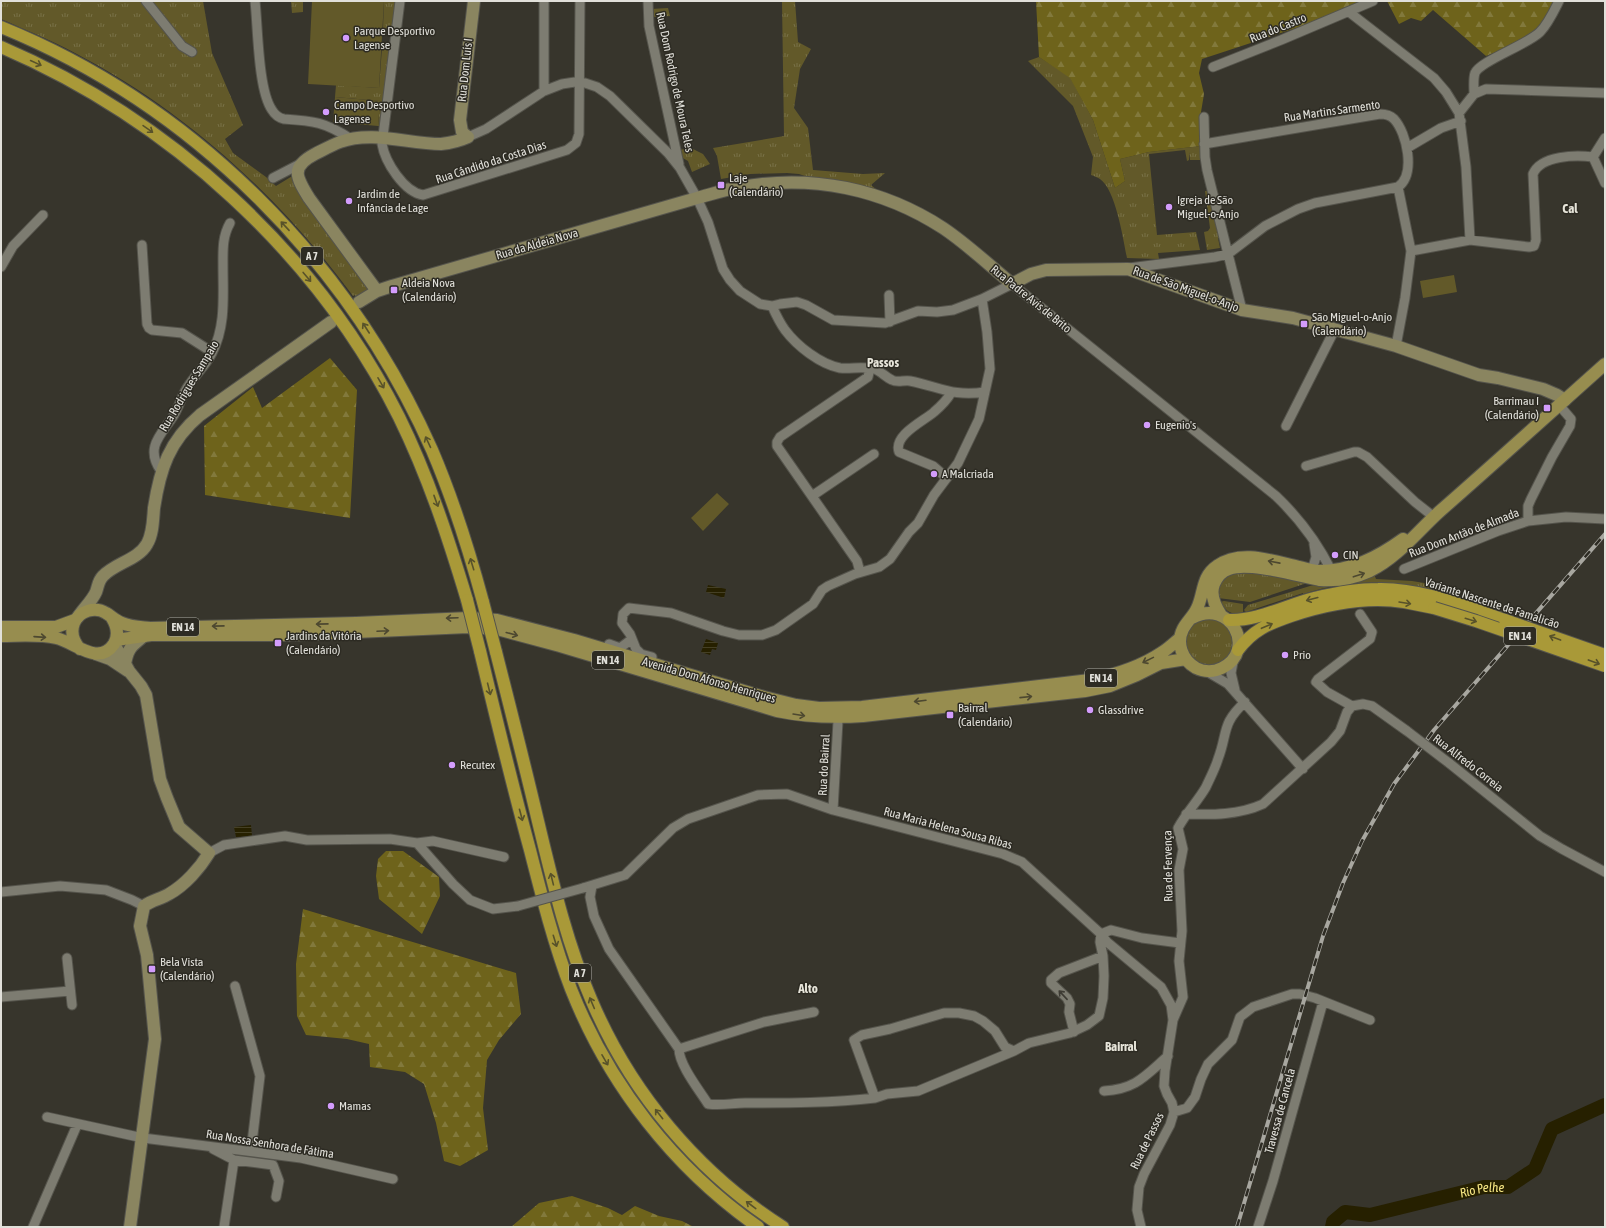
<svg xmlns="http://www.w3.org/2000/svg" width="1606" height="1228" font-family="'Asap Condensed',sans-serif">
<defs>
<pattern id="grass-tufts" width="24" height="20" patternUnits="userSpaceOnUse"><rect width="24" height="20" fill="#625929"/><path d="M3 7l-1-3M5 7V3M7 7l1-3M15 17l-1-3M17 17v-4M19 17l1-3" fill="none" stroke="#787147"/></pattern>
<pattern id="forest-firs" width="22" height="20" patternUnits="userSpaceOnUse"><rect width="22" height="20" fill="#6e631b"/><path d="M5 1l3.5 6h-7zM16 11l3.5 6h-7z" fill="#82793c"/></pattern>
<pattern id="water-rules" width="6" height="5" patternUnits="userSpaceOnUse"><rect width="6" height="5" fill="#262000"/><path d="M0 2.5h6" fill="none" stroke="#454025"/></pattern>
</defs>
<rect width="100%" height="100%" fill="#37352c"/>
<!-- grass -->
<path fill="url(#grass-tufts)" d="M1,1H203L212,53L243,125L225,139L233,153L266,177L276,186L294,175L367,287V290L357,299L355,295L353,296C279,196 186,111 75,53C51,40 26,30 1,19Z
M291,1H303V12L292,13Z
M384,1H396L393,29L383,28Z
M782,1H795L798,42L811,49L800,69L794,108L808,128L813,170L863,174L885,173L871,185L877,190L814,179L799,174L787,173L750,174L721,179L717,156L713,148L784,136Z
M668,8L670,16L650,17L651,9Z
M382,48H391L380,126H378L380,101L335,97L336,85L379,88Z
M1039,57L1070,77L1093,120L1115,188L1125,181L1120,159L1149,152L1201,146V160H1190L1189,152V160L1187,161L1185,150L1149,154L1157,235L1196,232L1200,250L1158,253L1159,259L1127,258C1123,239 1116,190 1100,179C1097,177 1094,176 1091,175L1093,157L1073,106L1028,61Z
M691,148L703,154L710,164L692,172L688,161L681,157L679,150Z
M1205,191H1209L1220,238H1218L1220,248L1207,250L1204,232L1208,231L1210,228Z
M1234,572L1255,573L1307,583L1250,602L1218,598C1219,583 1220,579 1234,572Z
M1374,574L1376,579L1412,581L1436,585L1434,590C1386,580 1351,579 1303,594V593L1246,612L1244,610L1248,605L1310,586Z
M1224,601L1243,604V613C1232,616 1226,611 1220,602Z
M1185 642a24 24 0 1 1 48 0a24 24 0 1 1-48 0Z"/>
<!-- forest -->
<path fill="url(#forest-firs)" d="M1036,1H1363L1299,27L1202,59L1199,73L1204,94L1201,112V146L1149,152L1120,159L1125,181L1115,188L1093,120L1070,78L1039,57Z
M1387,1H1554C1549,11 1542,24 1533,32C1523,42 1499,51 1486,56L1433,10L1421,21L1411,18L1399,24Z
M330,358L357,390L350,518L205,495L204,426L253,387L262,408Z
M386,851H403L439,877L440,896L422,934L379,899L376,876L378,859Z
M303,909L516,973L521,1014L499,1040L487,1060L483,1108L488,1150L460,1166L444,1161L436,1123L424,1084L405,1072L370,1067L369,1044L347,1039L306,1035L297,1016L296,964Z
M572,1196L608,1208L622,1215L635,1206L659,1216L682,1221L694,1227H511L539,1203Z"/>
<!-- pitch -->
<path fill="#625929" d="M312,1H384L379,88L308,84Z
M335,97L380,101L378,126L333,122Z
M1454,275L1457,292L1423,298L1420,281Z
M717,493L729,504L703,531L691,518Z"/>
<!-- water -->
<path fill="url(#water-rules)" d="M708,585L726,589L724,598L706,592Z
M706,639L718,643L716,650L712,649L710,655L701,652Z
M251,825L252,836L236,837L234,827Z"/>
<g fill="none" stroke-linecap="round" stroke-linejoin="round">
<!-- river -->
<path stroke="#262000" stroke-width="14" id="s1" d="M1332,1227L1333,1222L1345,1212L1370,1215L1484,1187H1508L1535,1169L1552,1129L1605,1105"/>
<!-- street casing -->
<g stroke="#55544c" stroke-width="11">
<path id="street" d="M146,1L182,46L192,52
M255,1C258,28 258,90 272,110C275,115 279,118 284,119C314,121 325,122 351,139
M400,1L382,144C385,162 404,192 423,195L567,150L576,143L579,134L580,1
M544,1V91
M648,1L649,26L679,164
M1349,12L1434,78L1446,92L1459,113L1466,167L1470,240
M1213,67L1281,40L1373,1
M1474,94C1474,87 1473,79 1475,73C1480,61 1527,45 1540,32C1548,24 1554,11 1559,1
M1459,113L1474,94L1486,89L1605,93
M1204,117L1205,157L1207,170L1242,310
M468,137L486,129L544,91L562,84L575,82L585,83L597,87L610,96L668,153L680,168L697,198L708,222L723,269L730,280L740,291L760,304L772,306L780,304L797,302L806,305L833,320L885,323L918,311L937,312L953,310L982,299L1012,284L1276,496C1298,517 1317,542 1331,570
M1605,138L1593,157L1605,183
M1407,148L1441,128L1461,121
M273,178L300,164
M142,245L147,324L149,328L152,330L182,333L212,352
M1411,251L1470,240L1529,247L1534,246L1536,240L1533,174C1541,155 1576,155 1593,157
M1,267L13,246L43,215
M1129,268L1215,257L1228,254L1265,226L1298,209L1315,203L1398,187C1416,174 1407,133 1394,119C1390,115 1385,114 1380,114L1204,144
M889,295L890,322
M772,306C776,315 780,323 785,330C797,346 820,364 840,368C852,369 863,366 874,369C881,371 885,377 892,380C897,383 904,380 910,381C940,387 953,397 985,392
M1396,346L1405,298L1411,251L1398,187
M1286,426L1335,329
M1306,466L1354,452H1358L1367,457L1415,502L1434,517
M161,471C144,447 162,434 174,415C180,405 182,394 189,385C196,374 206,365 212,353C226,326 223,296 223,267C223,251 222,237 230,223
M947,478L933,466L899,452C893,435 924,421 934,412C941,406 947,400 951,393
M812,496L874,454
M1528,521V506L1531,499L1552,457L1570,426L1571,419L1559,405
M1404,569L1498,531L1528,521L1566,517L1605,519
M1312,570L1316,557L1314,544
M860,572L857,561L777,446V442L780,437L868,377L870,368
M1360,614L1372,632L1370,639L1318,679L1316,682L1327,692L1352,706L1363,704L1372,706L1407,731
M609,644L620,648L632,639
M652,657L641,654L636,649L630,634L622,623L623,614L629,608L671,613L723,631L739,635H762L776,630L813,604L822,590L828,586L855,574L879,567L890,559L909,532L918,523L934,495L958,463L979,419L990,369L987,332L982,299
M1234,657L1231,673L1235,690
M1206,671L1228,684L1303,769
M1449,763L1540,836L1562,849L1605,872
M833,810L838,721
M1186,814C1212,815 1239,815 1263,804L1331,742L1340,731L1347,712L1352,706
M417,843L433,841L504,857
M209,853L224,845L285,836L307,840L390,839L417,843L453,884L470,900L493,909L518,906
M592,886L590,897L594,916L609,949L679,1049
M583,888L625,875L673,828L688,819L758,795L787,794L833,810L1003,854L1022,862L1101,934L1107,942L1161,987L1171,1005L1173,1020
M1,892L60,886L106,890L132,900L144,906
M1101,934L1111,930L1142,938L1180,943
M67,958L72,1005
M235,986L260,1076L251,1151
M1,997L70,991
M814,1012L764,1022L679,1049C679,1065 700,1091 708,1104C722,1106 732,1103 745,1103C789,1103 832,1103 875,1098
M1074,1032L1069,1012L1070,1004L1067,998L1051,983V980L1059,973L1103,956
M1014,1051L918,1091L887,1094L875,1098L854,1040L862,1035L890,1029L944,1013H959L974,1016L983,1021L995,1031L1005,1047L1014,1051L1029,1043L1070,1033L1087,1025L1099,1016L1103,998L1104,976L1103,956L1100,942L1101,934
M1104,1091C1136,1089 1145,1076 1168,1056
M1174,1112L1187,1108L1195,1097L1201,1079L1208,1064L1232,1040L1240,1017L1253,1007L1292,994H1300L1315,998L1370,1020
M47,1117L143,1138L301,1158L393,1179
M213,1149L234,1160L224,1227
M234,1160L273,1165L279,1181L276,1197
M33,1227L77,1125
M1141,1227L1137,1210L1139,1187L1144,1174L1170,1125L1174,1112L1172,1103L1167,1094L1164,1086L1165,1071L1173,1020L1183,997L1179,961L1182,931L1179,870L1183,849L1178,828C1186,813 1198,801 1206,787C1210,778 1215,769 1218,759C1228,733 1221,724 1245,702
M1258,1227L1273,1181L1323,1002"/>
</g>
<!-- secondary casing -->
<g stroke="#55544c" stroke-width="14">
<path id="secondary" d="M377,291L309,198C296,177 290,167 315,154C323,150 332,145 340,142C372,130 408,144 441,144C451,143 459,141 468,137L462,132L460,120L474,1
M359,302L377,291L392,286L697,198C712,194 727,189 741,187C812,174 883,189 943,228C967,244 989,265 1012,284L1031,274L1046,270L1128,269L1242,310L1293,318L1396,346L1479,375L1498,378L1543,389L1557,395L1565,400
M78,617C83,609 92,601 96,592C98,587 98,581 103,576C115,563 138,560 147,544C153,534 153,520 154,508C160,469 169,441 200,415L331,322
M114,644L129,671L141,686L146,695L160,779L167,798L179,827L209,853C200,868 185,885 169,894C161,899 152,900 144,906L140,926L147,955L155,1039L130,1227
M96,654L110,659L128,671
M125,664C128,647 132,646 145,635"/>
</g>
<!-- primary casing -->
<g stroke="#55544c" stroke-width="14">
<path id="primary" d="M1221,615C1215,606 1210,594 1214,584C1217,577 1222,571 1229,569C1248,561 1299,576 1320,580C1337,581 1355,578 1370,571C1398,557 1417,532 1439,512C1495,463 1550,413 1605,364
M1192,618C1230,597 1258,650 1222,668C1214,672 1204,672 1196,668C1182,660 1176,643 1183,629C1187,621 1195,615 1198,606C1204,592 1202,576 1217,566C1241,549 1272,561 1299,567C1305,568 1313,571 1319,571C1351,571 1378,557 1403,539
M1,627H56L75,620
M1,636C19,636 39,634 56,638C75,642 98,667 114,644C119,635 117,626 112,618
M116,640L151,635H288L468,627L497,629L560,646L777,711C806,717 833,718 863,716L1085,691L1110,686L1137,675L1161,663L1186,659
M80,649C73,641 70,633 74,623C79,611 95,606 106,613C111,616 116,621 122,623C131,627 140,627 150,628L356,623L469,618L497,620L574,640L764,697L796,705L819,708L862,707L1090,680C1114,675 1140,667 1161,653C1168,649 1174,643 1180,638"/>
</g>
<!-- highway casing -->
<g stroke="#55544c" stroke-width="14">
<path id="highway" d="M1,27C193,105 348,261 432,450C453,499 469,550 483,602
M1,47C169,119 317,253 399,417C428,476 448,537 467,600
M1229,620C1258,621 1286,605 1314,598C1335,593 1356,589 1378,589C1421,588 1464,606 1505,620
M1238,650C1253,630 1268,624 1291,616C1327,604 1366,596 1404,602C1414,604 1424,606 1434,608
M480,651C496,718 512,784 530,850C542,897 554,944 571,989C609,1085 674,1168 758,1227
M496,652C510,707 524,762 537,817C552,879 566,941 591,999C630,1092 698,1173 783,1227"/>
</g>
<!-- street -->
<use href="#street" stroke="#7d7c71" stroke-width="9"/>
<!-- secondary -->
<use href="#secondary" stroke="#8a8560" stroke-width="12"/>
<!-- primary -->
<use href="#primary" stroke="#978d4f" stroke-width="12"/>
<!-- highway -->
<use href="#highway" stroke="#a99938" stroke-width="12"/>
<!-- rail casing -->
<g stroke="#a8a7a0" stroke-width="4">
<path id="rail" d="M1237,1227L1323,936L1343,883L1362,841L1394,784L1434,730L1605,534"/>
</g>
<!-- rail -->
<use href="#rail" stroke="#2d2b23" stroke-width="2.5" stroke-dasharray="8" stroke-linecap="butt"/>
<!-- street-bridge casing -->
<g stroke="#55544c" stroke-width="11" stroke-linecap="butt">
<path id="street-bridge" d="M1407,731L1449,763
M518,906L583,888"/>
</g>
<!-- highway-bridge casing -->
<g stroke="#55544c" stroke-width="14" stroke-linecap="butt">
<path id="highway-bridge" d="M467,600L480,651
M483,602L496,652
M1434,608L1476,621L1605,666
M1505,620L1605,655"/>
</g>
<!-- street-bridge -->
<use href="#street-bridge" stroke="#7d7c71" stroke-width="9"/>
<!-- highway-bridge -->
<use href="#highway-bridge" stroke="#a99938" stroke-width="12"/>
</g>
<!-- one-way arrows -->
<defs><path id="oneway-shaft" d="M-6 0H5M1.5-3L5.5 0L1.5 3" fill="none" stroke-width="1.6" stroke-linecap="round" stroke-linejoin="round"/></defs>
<g stroke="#58522a">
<use href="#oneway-shaft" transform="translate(36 63) rotate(25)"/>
<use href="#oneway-shaft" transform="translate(148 129) rotate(35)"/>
<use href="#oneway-shaft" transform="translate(285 226) rotate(-133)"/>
<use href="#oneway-shaft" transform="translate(307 277) rotate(50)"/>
<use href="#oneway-shaft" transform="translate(366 328) rotate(-123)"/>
<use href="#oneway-shaft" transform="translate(381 383) rotate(60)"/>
<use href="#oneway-shaft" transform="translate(428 442) rotate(-115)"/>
<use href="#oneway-shaft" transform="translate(436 501) rotate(70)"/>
<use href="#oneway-shaft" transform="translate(472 564) rotate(-107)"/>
<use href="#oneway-shaft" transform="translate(1312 599) rotate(165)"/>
<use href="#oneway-shaft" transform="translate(1405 603) rotate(9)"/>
<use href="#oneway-shaft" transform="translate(1471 620) rotate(17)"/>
<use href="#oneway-shaft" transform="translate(1267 626) rotate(-23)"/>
<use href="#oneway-shaft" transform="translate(1555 638) rotate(-160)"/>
<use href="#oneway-shaft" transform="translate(1594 662) rotate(20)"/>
<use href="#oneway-shaft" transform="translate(489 689) rotate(76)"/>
<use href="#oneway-shaft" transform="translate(521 815) rotate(75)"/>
<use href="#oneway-shaft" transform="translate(552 879) rotate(-104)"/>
<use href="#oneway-shaft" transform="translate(555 941) rotate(73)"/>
<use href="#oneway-shaft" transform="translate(592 1003) rotate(-113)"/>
<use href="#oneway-shaft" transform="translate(605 1060) rotate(60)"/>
<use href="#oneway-shaft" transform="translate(659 1114) rotate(-128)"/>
<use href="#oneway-shaft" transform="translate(751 1205) rotate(-143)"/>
</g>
<g stroke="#4d4830">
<use href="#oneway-shaft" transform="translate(1274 562) rotate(-169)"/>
<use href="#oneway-shaft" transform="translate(1359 575) rotate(-18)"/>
<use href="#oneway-shaft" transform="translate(452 618) rotate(178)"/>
<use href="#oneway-shaft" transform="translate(322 624) rotate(179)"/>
<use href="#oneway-shaft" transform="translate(218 626) rotate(179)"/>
<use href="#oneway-shaft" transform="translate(383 631) rotate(-3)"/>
<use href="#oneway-shaft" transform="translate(512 634) rotate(15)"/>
<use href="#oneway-shaft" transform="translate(40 637) rotate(4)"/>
<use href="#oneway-shaft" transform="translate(1148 660) rotate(154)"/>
<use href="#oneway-shaft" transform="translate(1026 697) rotate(-6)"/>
<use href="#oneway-shaft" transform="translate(920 701) rotate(173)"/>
<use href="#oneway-shaft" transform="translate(799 715) rotate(9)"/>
</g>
<use stroke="#3d3b33" href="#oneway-shaft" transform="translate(1063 995) rotate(-133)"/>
<!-- markers -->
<g fill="#d39cfc" stroke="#2d2b23" stroke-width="1.5">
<circle cx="346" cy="38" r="4"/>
<circle cx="326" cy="112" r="4"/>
<rect x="717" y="181" width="8" height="8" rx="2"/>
<circle cx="349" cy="201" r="4"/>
<circle cx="1169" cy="207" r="4"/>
<rect x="390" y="286" width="8" height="8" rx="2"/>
<rect x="1300" y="320" width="8" height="8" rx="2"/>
<rect x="1543" y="404" width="8" height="8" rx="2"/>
<circle cx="1147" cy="425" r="4"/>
<circle cx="934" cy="474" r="4"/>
<circle cx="1335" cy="555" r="4"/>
<rect x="274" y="639" width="8" height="8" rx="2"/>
<circle cx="1285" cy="655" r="4"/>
<circle cx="1090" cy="710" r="4"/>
<rect x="946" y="711" width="8" height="8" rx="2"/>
<circle cx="452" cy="765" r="4"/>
<rect x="148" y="965" width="8" height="8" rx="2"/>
<circle cx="331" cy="1106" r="4"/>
</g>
<g text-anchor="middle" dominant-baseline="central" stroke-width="3" stroke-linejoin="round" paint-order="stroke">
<!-- shield labels -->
<g fill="#2d2b23" stroke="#abaaa3" stroke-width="1">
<rect x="301" y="247" width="22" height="18" rx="3"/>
<rect x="167" y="618" width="32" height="18" rx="3"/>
<rect x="1504" y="627" width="32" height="18" rx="3"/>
<rect x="592" y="651" width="32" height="18" rx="3"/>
<rect x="1085" y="669" width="32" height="18" rx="3"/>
<rect x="569" y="964" width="22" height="18" rx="3"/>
</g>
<g font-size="11" font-weight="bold" fill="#e1e0da">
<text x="312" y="256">A 7</text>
<text x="183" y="627">EN 14</text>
<text x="1520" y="636">EN 14</text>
<text x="608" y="660">EN 14</text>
<text x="1101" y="678">EN 14</text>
<text x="580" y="973">A 7</text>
</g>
<!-- street labels -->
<g font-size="12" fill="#e1e0da" stroke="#2d2b23">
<text transform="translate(1278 28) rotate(-22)">Rua do Castro</text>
<text transform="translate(465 70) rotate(-84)">Rua Dom Luís I</text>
<text transform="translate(675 82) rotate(78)">Rua Dom Rodrigo de Moura Teles</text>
<text transform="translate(1332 111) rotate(-8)">Rua Martins Sarmento</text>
<text transform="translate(491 162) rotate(-18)">Rua Cândido da Costa Dias</text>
<text transform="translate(537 244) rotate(-16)">Rua da Aldeia Nova</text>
<text transform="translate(1186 289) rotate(20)">Rua de São Miguel-o-Anjo</text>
<text transform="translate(1031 299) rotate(39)">Rua Padre Avis de Brito</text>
<text transform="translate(189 386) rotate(-59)">Rua Rodrigues Sampaio</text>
<text transform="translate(1464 533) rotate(-21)">Rua Dom Antão de Almada</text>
<text transform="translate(1492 603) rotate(18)">Variante Nascente de Famalicão</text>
<text transform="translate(709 680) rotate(16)">Avenida Dom Afonso Henriques</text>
<text transform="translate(1468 763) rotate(38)">Rua Alfredo Correia</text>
<text transform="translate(824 765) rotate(-87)">Rua do Bairral</text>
<text transform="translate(948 828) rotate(15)">Rua Maria Helena Sousa Ribas</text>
<text transform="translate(1168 866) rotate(-91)">Rua de Fervença</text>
<text transform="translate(1280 1111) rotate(-75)">Travessa de Cancela</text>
<text transform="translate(1147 1141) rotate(-64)">Rua de Passos</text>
<text transform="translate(270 1144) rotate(9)">Rua Nossa Senhora de Fátima</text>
</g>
<!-- poi labels -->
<g font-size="12" fill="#e1e0da" stroke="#2d2b23" text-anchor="start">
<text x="354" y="31">Parque Desportivo<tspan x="354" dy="14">Lagense</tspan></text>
<text x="334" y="105">Campo Desportivo<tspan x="334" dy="14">Lagense</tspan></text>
<text x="729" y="178">Laje<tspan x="729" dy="14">(Calendário)</tspan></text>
<text x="357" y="194">Jardim de<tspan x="357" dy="14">Infância de Lage</tspan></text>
<text x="1177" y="200">Igreja de São<tspan x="1177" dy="14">Miguel-o-Anjo</tspan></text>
<text x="402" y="283">Aldeia Nova<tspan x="402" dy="14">(Calendário)</tspan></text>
<text x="1312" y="317">São Miguel-o-Anjo<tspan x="1312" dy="14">(Calendário)</tspan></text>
<text x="1539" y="401" text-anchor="end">Barrimau I<tspan x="1539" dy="14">(Calendário)</tspan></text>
<text x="1155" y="425">Eugenio's</text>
<text x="942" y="474">A Malcriada</text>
<text x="1343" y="555">CIN</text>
<text x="286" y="636">Jardins da Vitória<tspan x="286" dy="14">(Calendário)</tspan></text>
<text x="1293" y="655">Prio</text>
<text x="958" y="708">Bairral<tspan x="958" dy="14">(Calendário)</tspan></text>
<text x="1098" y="710">Glassdrive</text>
<text x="460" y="765">Recutex</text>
<text x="160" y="962">Bela Vista<tspan x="160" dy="14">(Calendário)</tspan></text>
<text x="339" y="1106">Mamas</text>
</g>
<!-- neighbourhood labels -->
<g font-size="13" font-weight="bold" fill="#e6e4d9" stroke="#2d2b23">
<text x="1570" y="208">Cal</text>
<text x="883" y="362">Passos</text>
<text x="808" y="988">Alto</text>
<text x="1121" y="1046">Bairral</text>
</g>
<!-- water labels -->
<g font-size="13" font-style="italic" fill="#f6e683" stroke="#2d2b23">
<text stroke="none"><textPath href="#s1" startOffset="161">Rio Pelhe</textPath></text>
</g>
</g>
<!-- border -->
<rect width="1606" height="1228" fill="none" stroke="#e1e0da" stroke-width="4"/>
</svg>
